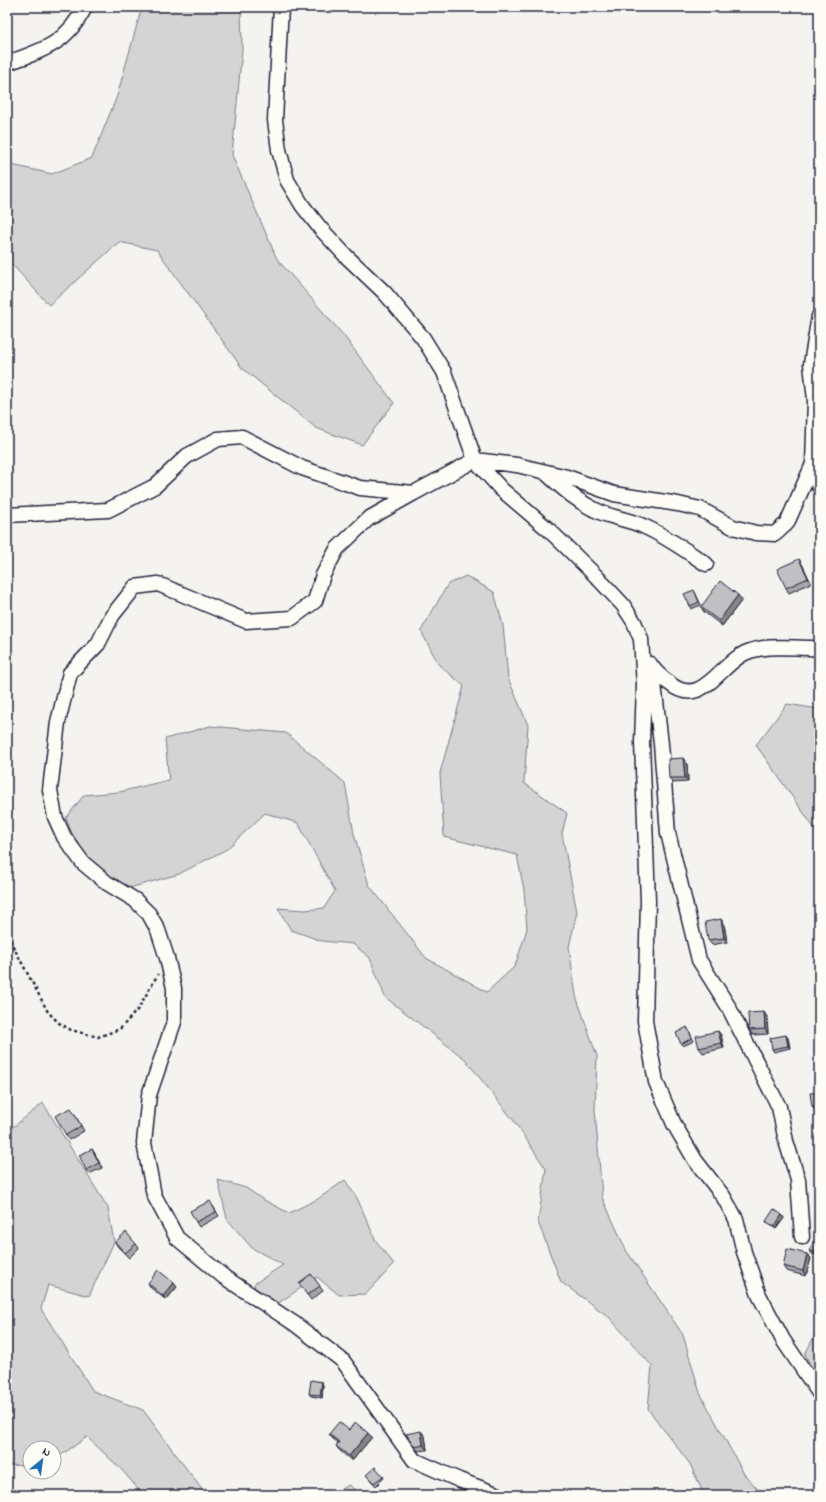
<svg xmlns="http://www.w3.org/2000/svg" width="826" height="1502" font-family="'Indie Flower',sans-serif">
<rect width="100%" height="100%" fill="#f4f3ef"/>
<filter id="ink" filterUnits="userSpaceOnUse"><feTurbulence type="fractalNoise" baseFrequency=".025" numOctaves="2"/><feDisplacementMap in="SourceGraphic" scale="8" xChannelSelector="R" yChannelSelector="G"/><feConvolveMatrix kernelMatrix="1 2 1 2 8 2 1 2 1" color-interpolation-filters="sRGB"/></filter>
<g filter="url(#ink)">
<!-- green -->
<path fill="#d5d4d5" stroke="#7c7b88" d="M142,7H241L242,50L232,155L277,259L344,336L394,403L362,445L316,428L242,368L157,250L119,242L49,305L7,259V164L52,174L92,158L117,96Z
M466,576L494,592L503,625L508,678L528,725L524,783L567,813L562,834L577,912L569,947L576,996L597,1056L595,1110L602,1197L626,1250L683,1335L700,1393L744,1474L763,1495H704L690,1464L648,1409L652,1366L609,1317L561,1282L538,1222L546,1169L514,1121L465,1059L385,997L370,958L353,944L322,941L291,930L278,908L305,910L324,908L335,891L298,823L265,813L227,849L179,874L126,889L81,856L66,818L84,795L119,792L169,780L165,739L210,726L286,733L345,783L354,834L369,885L426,958L487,992L515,966L527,929L524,890L517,855L444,837L440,773L464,686L439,665L421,631L448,584Z
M787,704L819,709V841L817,832L756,745Z
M43,1103L108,1208L114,1242L89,1296L48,1285L41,1309L93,1391L143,1410L206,1495H143L122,1470L87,1437L54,1460V1448H30V1466L7,1465V1130L12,1128Z
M218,1180L246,1188L262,1199L289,1213L318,1199L345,1180L357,1198L376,1241L394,1264L366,1294L339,1295L317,1277L271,1308L257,1303L254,1284L283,1265L252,1248L227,1219Z
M819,1327V1383L805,1354Z
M349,1485L361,1495H329Z"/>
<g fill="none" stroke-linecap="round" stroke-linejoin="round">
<!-- minor casing -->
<g stroke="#22223b" stroke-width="17">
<path id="minor" d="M281,7L275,120L279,150L287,180L302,205L320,228L346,256L385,293L423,338L444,372L475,460L501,489L549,530L595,575L623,605L634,622L641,639L644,685L642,742L648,901L645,1021L656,1082L674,1124L695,1160L723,1196L736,1219L744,1252L759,1295L783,1340L819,1393
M7,63C44,50 66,44 85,7
M819,316L811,364L815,400L813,464L819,486
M545,472C562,488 580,504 602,513C615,518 630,520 643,526C666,536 685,550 706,564
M414,493L368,519L337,549L323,575L315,601L292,618L246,621L158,584L135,587L112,616L98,644L70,673L58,722L50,790L55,817L64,837L83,863L107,883L135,900L149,914L158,930L167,958L174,988V1022L149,1095L144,1143L154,1195L177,1238L224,1277L295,1324L343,1361L414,1460L459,1480L499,1495
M7,515L108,510L155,486L187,456L218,439L242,437L302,468L360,488L414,493L475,460L517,465L567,477L614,494L678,504L700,509L733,527L756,533L775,534L787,523L813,464
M650,664C655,672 662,678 669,683C701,710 719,665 745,653C764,644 790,648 812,648L819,650
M652,667L661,744L668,833L699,960L728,1006L779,1107L786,1141L798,1180L802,1237"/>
</g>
<!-- path -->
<path stroke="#22223b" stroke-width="2.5" stroke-dasharray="3 3" stroke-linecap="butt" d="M7,935L48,1012L59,1023L71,1030L98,1037L120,1029L138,1009L158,974"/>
<!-- minor -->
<use href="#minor" stroke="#fdfcf7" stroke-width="14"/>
</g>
<!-- wall -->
<path fill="#a5a4a7" stroke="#22223b" d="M802,564L811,583L789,593L786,588Z
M695,592L701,605L691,609L690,606Z
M742,600L722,626L704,612L701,607Z
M687,763L688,782L673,783L669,778Z
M724,924L727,942L712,945L708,940Z
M764,1012L767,1017L768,1034L753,1035L749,1030Z
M687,1027L694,1041L683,1046L681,1044Z
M721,1035L724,1048L703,1053L699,1048Z
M788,1038L790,1048L774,1052L772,1049Z
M819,1092V1111H815L812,1106Z
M74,1113L84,1131L69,1140L66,1135Z
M92,1149L95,1154L102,1168L89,1174L86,1170Z
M213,1206L219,1216L199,1227L196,1222Z
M782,1215L784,1218L776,1229L767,1223L766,1221Z
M115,1242L136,1244L139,1248L129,1258L118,1247Z
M819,1243V1255L812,1254L810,1251Z
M807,1254L811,1258L806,1276L786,1271L783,1266Z
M311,1274L323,1291L311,1300L299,1283Z
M148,1283L177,1287L166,1300L151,1288Z
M323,1385L322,1398L311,1396L309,1394Z
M349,1430L372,1437L352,1461L339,1450L336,1446L338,1443L332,1438L329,1434Z
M406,1434L425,1436L427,1450L418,1451Z
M366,1475L383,1476L384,1478L376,1486Z"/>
<!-- shaded-wall -->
<path fill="#868688" stroke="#22223b" d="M799,559L802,564L811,583L808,578Z
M738,595L742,600L722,626L719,621Z
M683,758L687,763L688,782L685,778Z
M721,919L724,924L727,942L724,938Z
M764,1012L767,1017L768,1034L765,1029Z
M718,1031L721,1035L724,1048L721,1043Z
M786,1035L788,1038L790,1048L788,1046Z
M92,1149L95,1154L102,1168L99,1163Z
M782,1215L784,1218L776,1229L774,1227Z
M807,1254L811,1258L806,1276L803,1271Z
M174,1283L177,1287L166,1300L163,1296Z
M322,1382L323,1385L322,1398L320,1395Z
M421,1431L425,1436L427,1450L423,1445Z
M368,1433L372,1437L352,1461L349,1456Z"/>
<!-- building -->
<path fill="#c0bfc2" stroke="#22223b" d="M799,559L808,578L786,588L777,569Z
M720,581L738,595L719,621L701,607Z
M694,590L699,602L690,606L684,594Z
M683,758L685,778H669L668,759Z
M721,919L724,938L708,940L705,922Z
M764,1012L765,1029L749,1030L748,1013Z
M687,1027L692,1038L681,1044L676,1033Z
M718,1031L721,1043L699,1048L696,1036Z
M786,1035L788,1046L772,1049L770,1038Z
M819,1092V1106H812L810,1093Z
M71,1108L81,1126L66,1135L55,1116Z
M92,1149L99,1163L86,1170L79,1155Z
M210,1201L216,1212L196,1222L190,1211Z
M774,1209L782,1215L774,1227L766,1221Z
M126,1232L136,1244L125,1253L115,1242Z
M813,1241L819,1243V1253L810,1251Z
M787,1249L807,1254L803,1271L783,1266Z
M158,1270L174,1283L163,1296L148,1283Z
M311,1274L320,1286L307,1295L299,1283Z
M311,1380L322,1382L320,1395L309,1394Z
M339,1422L349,1430L355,1422L368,1433L349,1456L336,1446L339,1442L329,1434Z
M421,1431L423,1445L415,1447L406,1434Z
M375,1467L383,1476L374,1483L366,1475Z"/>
</g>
<!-- margin -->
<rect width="826" height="1502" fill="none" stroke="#fdfcf7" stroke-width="24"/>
<rect x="12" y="12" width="802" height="1478" fill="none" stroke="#22223b" stroke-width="1.5" filter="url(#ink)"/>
<!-- north arrow -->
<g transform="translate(42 1460) rotate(29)"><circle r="19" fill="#fdfcf7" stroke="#a5a5ac"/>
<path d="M0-3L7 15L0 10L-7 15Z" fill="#1f6fb2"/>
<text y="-6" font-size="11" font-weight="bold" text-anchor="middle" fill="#22223b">N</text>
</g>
</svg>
